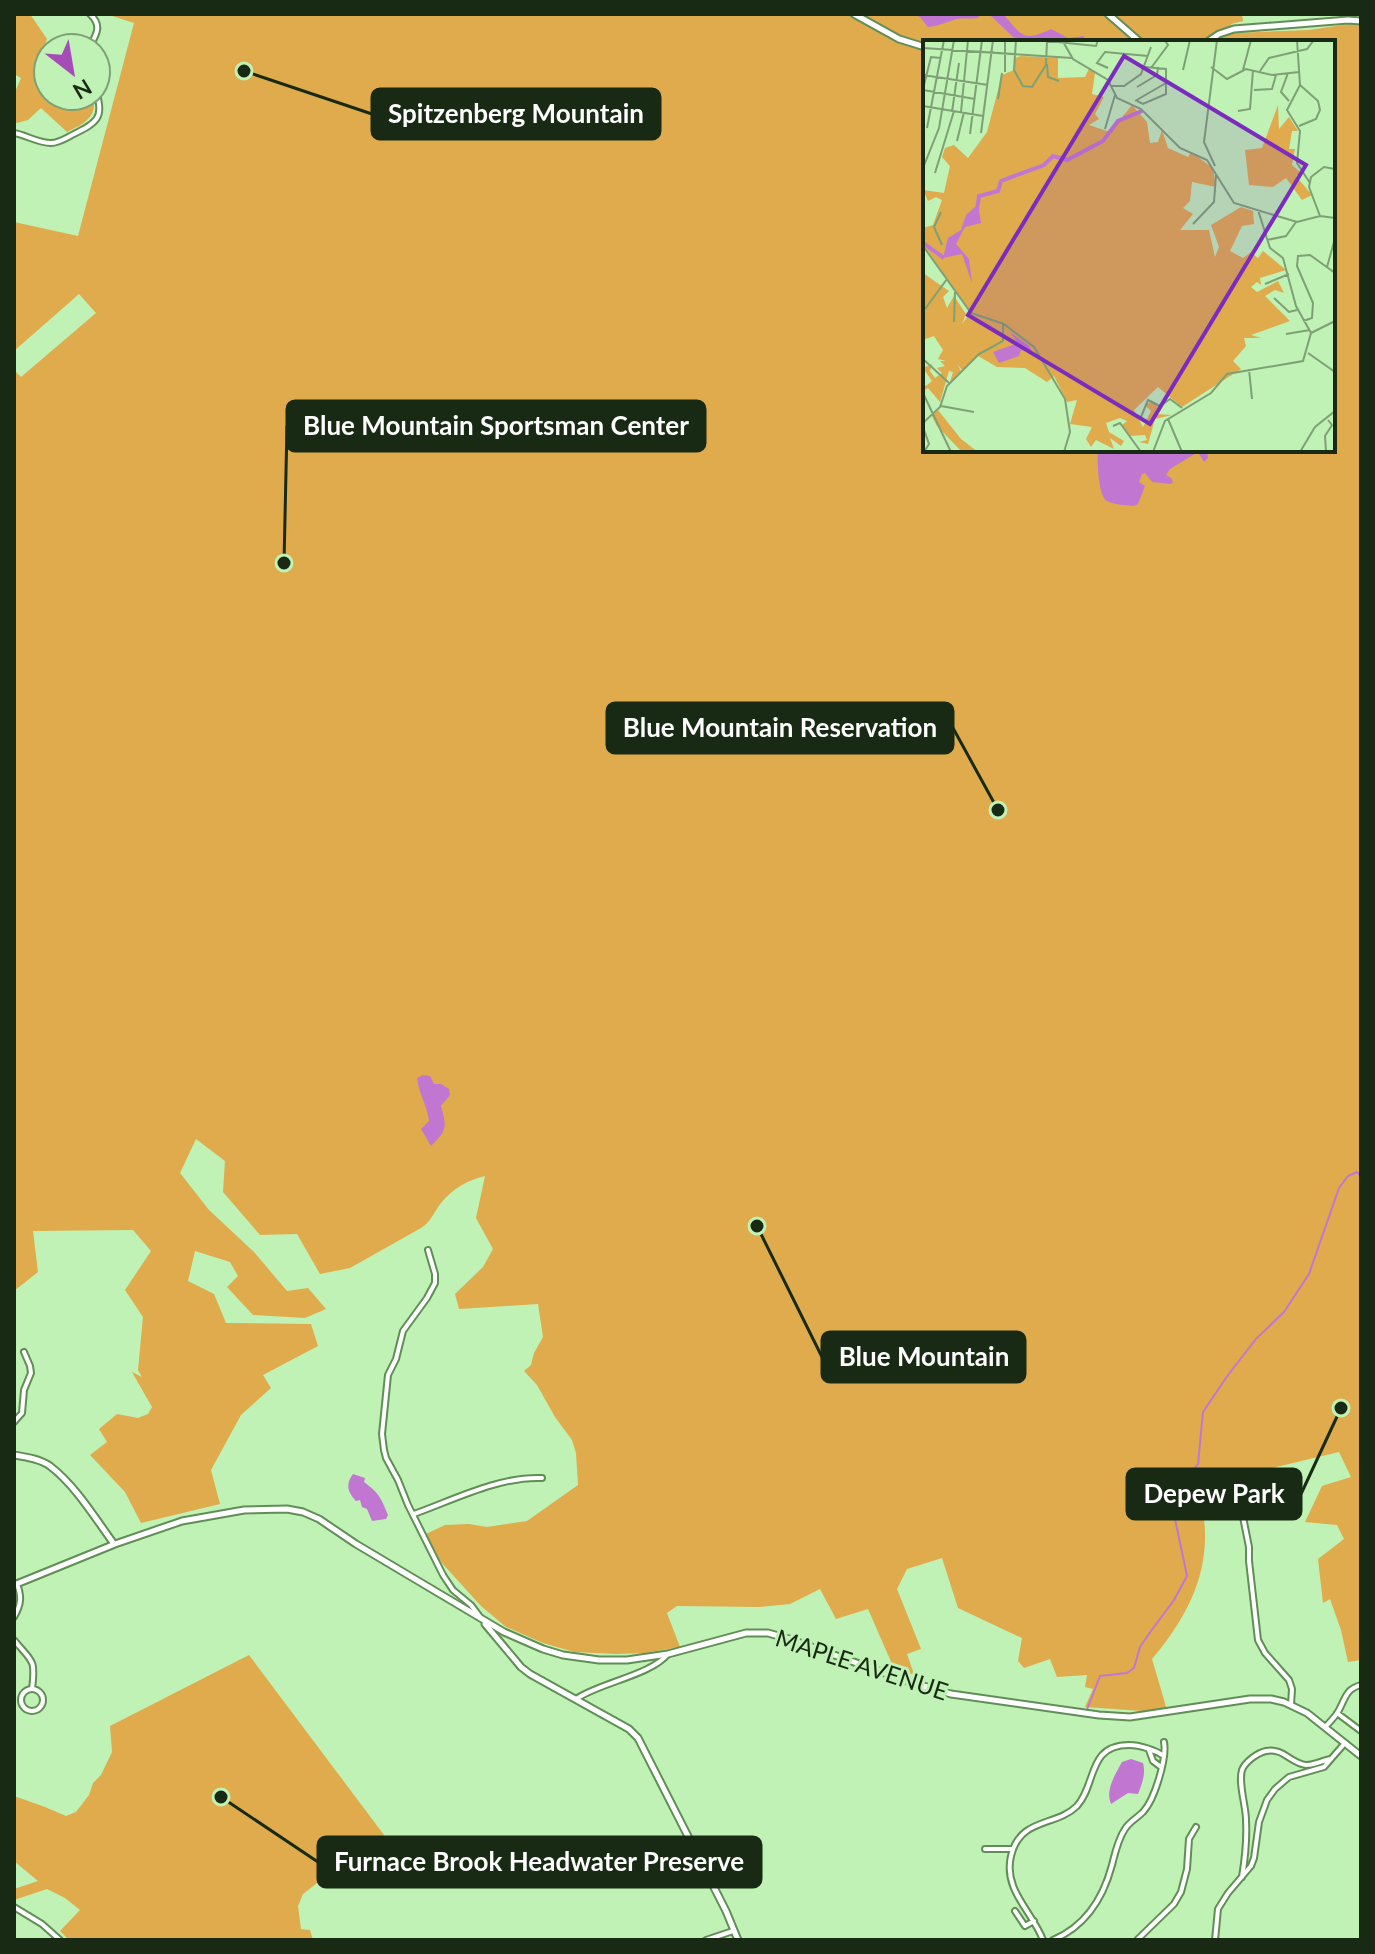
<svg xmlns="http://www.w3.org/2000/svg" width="1375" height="1954" font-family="Lato,sans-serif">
<rect width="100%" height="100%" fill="#c0f1b5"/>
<!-- green -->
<path fill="#dfab4c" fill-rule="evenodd" d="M14,14H30L47,39C40,60 30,70 48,86V96H58L62,100L65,96H93C98,117 84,124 67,132L41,108L28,120L17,123L14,121V94L21,78L14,74Z
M106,14H1242L1243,21L1231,24L1234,33L1309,30L1349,24L1361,25V1660L1348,1662L1341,1630L1330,1599L1323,1603L1318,1559L1344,1539L1337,1525L1305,1522L1322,1486L1351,1477L1339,1452L1197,1486C1218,1554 1196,1607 1152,1659L1167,1710L1156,1712L1085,1707L1093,1689L1085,1687L1087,1675L1057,1677L1050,1659L1024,1668L1018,1661L1022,1638L958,1608L942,1558L907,1569L897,1589L921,1649L907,1654L914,1674L896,1673L868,1609L836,1619L820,1589L790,1604L760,1607L677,1606L667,1613L680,1647L645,1653L617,1654L574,1652L543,1643L506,1627L481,1606L441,1562L426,1534L445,1525L469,1524L487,1527L527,1521L578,1485L576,1453L572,1440L555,1417L537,1385L524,1371L531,1365L534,1353L543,1337L538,1304L459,1309L455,1294L483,1267L493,1249L476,1218L485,1176C468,1180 452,1189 441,1203C434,1212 430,1223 421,1228L350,1268L320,1274L297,1234L260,1235L223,1192L225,1161L196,1139L180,1173L209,1210L254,1252L287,1291L308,1288L326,1309L305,1318L253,1315L227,1287L238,1276L230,1262L195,1251L188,1281L214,1294L226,1323L311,1324L318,1346L263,1375L271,1388L241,1415L211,1470L220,1504L141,1523L125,1492L90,1455L107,1442L99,1429L117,1414L138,1418L148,1414L152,1407L132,1372L142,1377L138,1370L143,1317L125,1290L151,1251L133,1230L33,1231L38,1272L14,1291V370L21,377L96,313L79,294L14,351V222L78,236L134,23ZM925,42H1333V450H925Z
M249,1655L384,1835L348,1862L326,1876L303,1894L298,1906L301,1929L310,1930L313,1940H69L60,1931L80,1910L65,1898L47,1889L14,1900V1889L38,1881L14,1861V1796L45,1807L66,1816L76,1812L89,1795L93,1783L101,1775L112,1752L110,1726Z"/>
<!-- water -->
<path fill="#c177d2" d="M913,14H978L979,16L978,18C971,19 963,18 956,19C947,22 939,26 928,27L920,17Z
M989,14H1003C1022,35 1022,43 1051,29L1068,38L1084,36V42L1022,40L1013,37Z
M1098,450H1184L1185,453L1186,450H1207L1208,458L1204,462L1198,452L1170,469L1166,475L1171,478L1173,482L1171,484L1152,482L1145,473L1142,474L1139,482L1145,486L1138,504L1134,506C1127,505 1114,505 1107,501C1098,496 1097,460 1098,450Z
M423,1075L430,1076L434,1084H441L449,1089L450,1095L441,1106C447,1127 447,1131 431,1146L421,1129L429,1121C427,1105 419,1094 417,1078Z
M353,1474L365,1478L364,1482C379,1493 381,1498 388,1515L386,1519L372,1521L367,1509L362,1507L360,1500L356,1501C348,1492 345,1485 353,1474Z
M1131,1759L1143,1763C1146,1774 1142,1784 1138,1794L1128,1793L1111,1804C1105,1790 1115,1775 1122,1762Z"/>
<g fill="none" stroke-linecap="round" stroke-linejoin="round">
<!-- stream -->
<path stroke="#c177d2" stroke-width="2" d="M1086,1712L1100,1676L1127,1673L1134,1668L1140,1647L1151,1631L1174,1600L1187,1576L1171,1500L1198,1464L1203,1412L1228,1375L1256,1339L1284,1312L1309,1274L1339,1188L1348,1176L1357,1172L1361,1176"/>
<!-- street casing -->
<g stroke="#618e57" stroke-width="8">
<path id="street" d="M89,48C96,35 103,26 90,14
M14,133C26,135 38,143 51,143C59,143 66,138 74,134C96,123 105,118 96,92
M428,1250L435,1274V1283L427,1298L403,1331L396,1359L388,1375L382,1434L384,1450L386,1458L398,1480L408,1505L443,1575L453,1590L471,1605L480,1617
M14,1422L22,1413L24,1390L31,1373L30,1366L24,1352
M1237,1487L1249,1547V1561L1258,1640L1265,1653L1289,1680L1292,1689L1291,1705
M414,1514C453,1500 500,1476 542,1478
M14,1617C21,1605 22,1597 17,1584
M14,1640C32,1662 36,1658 32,1689
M21 1700a11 11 0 1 1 22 0a11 11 0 1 1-22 0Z
M576,1699C599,1683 651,1675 668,1654
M1337,1713L1361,1731
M1326,1726C1331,1721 1336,1716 1339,1710C1346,1697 1346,1689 1361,1685
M1149,1750L1153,1761L1161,1767
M985,1849H1013
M1242,1877C1245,1859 1247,1839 1246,1820C1246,1806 1238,1783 1242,1770C1245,1762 1257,1753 1266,1751C1282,1747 1292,1764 1306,1765C1315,1765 1323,1760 1331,1759
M14,1907L42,1924L60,1940
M1015,1911L1025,1926L1034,1921
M706,1940L733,1931
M1043,1940C1032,1911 1003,1890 1011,1856C1020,1817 1056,1827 1077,1806C1097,1784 1087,1745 1129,1745C1140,1745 1155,1750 1164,1756
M1053,1940C1086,1926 1103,1899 1112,1865C1115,1853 1118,1839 1125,1829C1129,1822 1137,1818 1143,1812C1155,1799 1167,1758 1164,1742
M1137,1940L1174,1904L1181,1892L1187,1869L1189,1839L1196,1827
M1215,1940L1218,1909L1228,1893L1251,1866L1254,1858L1259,1822L1267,1800L1275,1789L1289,1777L1324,1767L1345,1743"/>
</g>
<!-- secondary casing -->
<g stroke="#618e57" stroke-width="9">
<path id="secondary" d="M854,14L899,39L925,47
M1108,14L1140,42
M1207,42L1219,34L1234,29L1348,20L1361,21
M14,1455C26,1457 40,1459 50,1466C76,1486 95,1518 114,1544
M14,1585L115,1544L182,1521L244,1510L287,1509L303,1512L319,1519L356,1544L504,1632L543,1649L563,1655L599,1660H627L668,1654L746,1633H768L789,1639L913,1683L951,1694L1099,1715L1130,1717L1250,1699H1271L1284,1702L1307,1713L1361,1756
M485,1624L521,1667L530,1674L629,1729L638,1738L726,1911L738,1940"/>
</g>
<!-- street -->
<use href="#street" stroke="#fff" stroke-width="4"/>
<!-- secondary -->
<use href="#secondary" stroke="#fff" stroke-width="5"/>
</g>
<g text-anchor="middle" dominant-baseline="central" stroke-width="6" stroke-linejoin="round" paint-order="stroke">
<!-- street labels -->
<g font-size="24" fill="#182a14" stroke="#c0f1b5">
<text transform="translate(862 1664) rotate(18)">MAPLE AVENUE</text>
</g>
</g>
<!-- overview -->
<g transform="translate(923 40)">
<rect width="412" height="412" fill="#c0f1b5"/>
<path d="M98,16L135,18V38L162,37L166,29L172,33L169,54L181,57L172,74L176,79L166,85L187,92L209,65L224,82L227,103L235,102L239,90L245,108L265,117L268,112L290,128L293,147L269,142L267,161L260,168L270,174L257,190H286L292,217L296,207L288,185L318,167L330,171L331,184L319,186L307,211L320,218L328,212L335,218L340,211L363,230L337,238L338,245L334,242L328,247L334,252L355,241L361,253L352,250L342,256L367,281L328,295L338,298H321L323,306L310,321L318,329L259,367L235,347L211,370L220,387L228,371L222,365L229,361L235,366L232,374L249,375L232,379L225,404L216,402L224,400L222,395L207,396L199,385L204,381L197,378L183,383L186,392L201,401L198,406L187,398L191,409L173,400L168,407L163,399L169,387L147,384L154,360L144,362L131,336L124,342L102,328L74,327L55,316L39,330L34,324L38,331L27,342L30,332L26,331L17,362L5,348L0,351V341L3,346L9,341L0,328L9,324L7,331L12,338L19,333L14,328L22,326L17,321H23L15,319L20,310L11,296L0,300V233L26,251L20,257L24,268L31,256L43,274L39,284L47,273L0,204V188L10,185L19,160L13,157L5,161L0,150L21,153L27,126L19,117L22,108L31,105L45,118L64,92L79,35L91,30L92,18ZM355,65L356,89L366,77L375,91H369L366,109H372L369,125L378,133L373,136L389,155L379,160L363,138L350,147L326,145L322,110L339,108ZM15,370L38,399L55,412H39L14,386L9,376Z" fill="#dfab4c"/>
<path d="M55,164L58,183L42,187L33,204L46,219L49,243L39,214L20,218L25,198L38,190L43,175ZM87,292L106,306L109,312L98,310L96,316L76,323L70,312L95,303Z" fill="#c177d2"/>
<path fill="none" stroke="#c177d2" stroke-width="4" d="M54,170L56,156L75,151L78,141L121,125L130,116L144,120L180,101L195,81L219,71M0,203L21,218"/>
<path fill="none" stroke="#7da175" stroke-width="2" d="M82,0V32M93,0L91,30L100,46L109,47L123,25L124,1M115,0L173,6L175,0M139,0L150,19L185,40L194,58L218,69L257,108L284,120L311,163L374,182L397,176L412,178M374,0L377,45M0,8L149,18M124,24L125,37L136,41M288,27L304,39L323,29L349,35L376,32M185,28L174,23L182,12L225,16M228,28L245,5L242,1M260,30L267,0M320,30L328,0M337,31L346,18L384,9L391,0M365,33L358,52L366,61M0,35L65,45M377,45L364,70L377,91L374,123L387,143M188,46H201L218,34L228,7M214,47L234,35L235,27M0,49L8,17L18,18M0,50L52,59M331,50L349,49L353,35M75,59L79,33M212,61L243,43M214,61L220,64L243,54V29L222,27M0,66L60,76M315,71L327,69L330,30M29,72L36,23M38,72L45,0M376,86L393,79L397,70L395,61L377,45M4,88L21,0M182,89L192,55M58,93L70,0M47,94L59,0M34,101L41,72M292,126L281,102L294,0M0,128L16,88L31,0M12,133L31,71M335,170L347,208L360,218L373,266L388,293M18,172L11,187L19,205M397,176L386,147L388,137L401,127L412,129M270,184L291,162L293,135M344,200L363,196L373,182M0,206L48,273L81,284L111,307L142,359L147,392L141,412M404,227L411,202M342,244L366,234M351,258L366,272L374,270M2,269L24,239M380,281L389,278L390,263L374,226L375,216L387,215L412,233M31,282L32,252M388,293L412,281M363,294L387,290M385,313L412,332M0,319L26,343M326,329L329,359M0,353L28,412M18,366L51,372M218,377L225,360L237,366L247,359L259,368M245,379L259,412M0,383L17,367L24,346L56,314L80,301V284M190,386L197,383L218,412M0,387L6,404L1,412M230,412L242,381L288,353L304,334L380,321L388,293M377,412L392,387L412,371M403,412L402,396L409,385L405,380"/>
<path fill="#7b2cbf" fill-opacity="0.15" stroke="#7b2cbf" stroke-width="4" d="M201,16L383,125L227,384L45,275Z"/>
<rect width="412" height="412" fill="none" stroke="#182a14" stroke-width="4"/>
</g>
<!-- callouts -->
<path fill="none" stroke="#182a14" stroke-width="3" d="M244 71L372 114M284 563L287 426M998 810L953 728M757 1226L822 1357M1341 1408L1301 1494M221 1797L318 1862"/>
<g fill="#182a14" stroke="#c0f1b5" stroke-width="3">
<circle cx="244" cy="71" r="8"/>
<circle cx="284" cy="563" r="8"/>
<circle cx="998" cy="810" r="8"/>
<circle cx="757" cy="1226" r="8"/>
<circle cx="1341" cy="1408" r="8"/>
<circle cx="221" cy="1797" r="8"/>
</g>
<g fill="#182a14" stroke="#182a14" stroke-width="3">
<rect x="372" y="89" width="288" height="50" rx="8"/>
<rect x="287" y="401" width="418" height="50" rx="8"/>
<rect x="607" y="703" width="346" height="50" rx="8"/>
<rect x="822" y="1332" width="203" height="50" rx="8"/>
<rect x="1127" y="1469" width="174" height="50" rx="8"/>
<rect x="318" y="1837" width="443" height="50" rx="8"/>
</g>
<g font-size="26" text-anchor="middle" font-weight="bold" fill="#fff">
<text x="516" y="123">Spitzenberg Mountain</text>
<text x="496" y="435">Blue Mountain Sportsman Center</text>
<text x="780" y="737">Blue Mountain Reservation</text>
<text x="924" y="1366">Blue Mountain</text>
<text x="1214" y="1503">Depew Park</text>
<text x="539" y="1871">Furnace Brook Headwater Preserve</text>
</g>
<!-- border -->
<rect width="1375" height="1954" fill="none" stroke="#182a14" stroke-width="32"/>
<!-- north arrow -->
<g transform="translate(72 72) rotate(149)"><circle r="38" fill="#c0f1b5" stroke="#7da175" stroke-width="2"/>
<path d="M0-6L14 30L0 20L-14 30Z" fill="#a54cb9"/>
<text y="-12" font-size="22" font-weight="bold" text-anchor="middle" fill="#182a14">N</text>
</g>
</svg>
